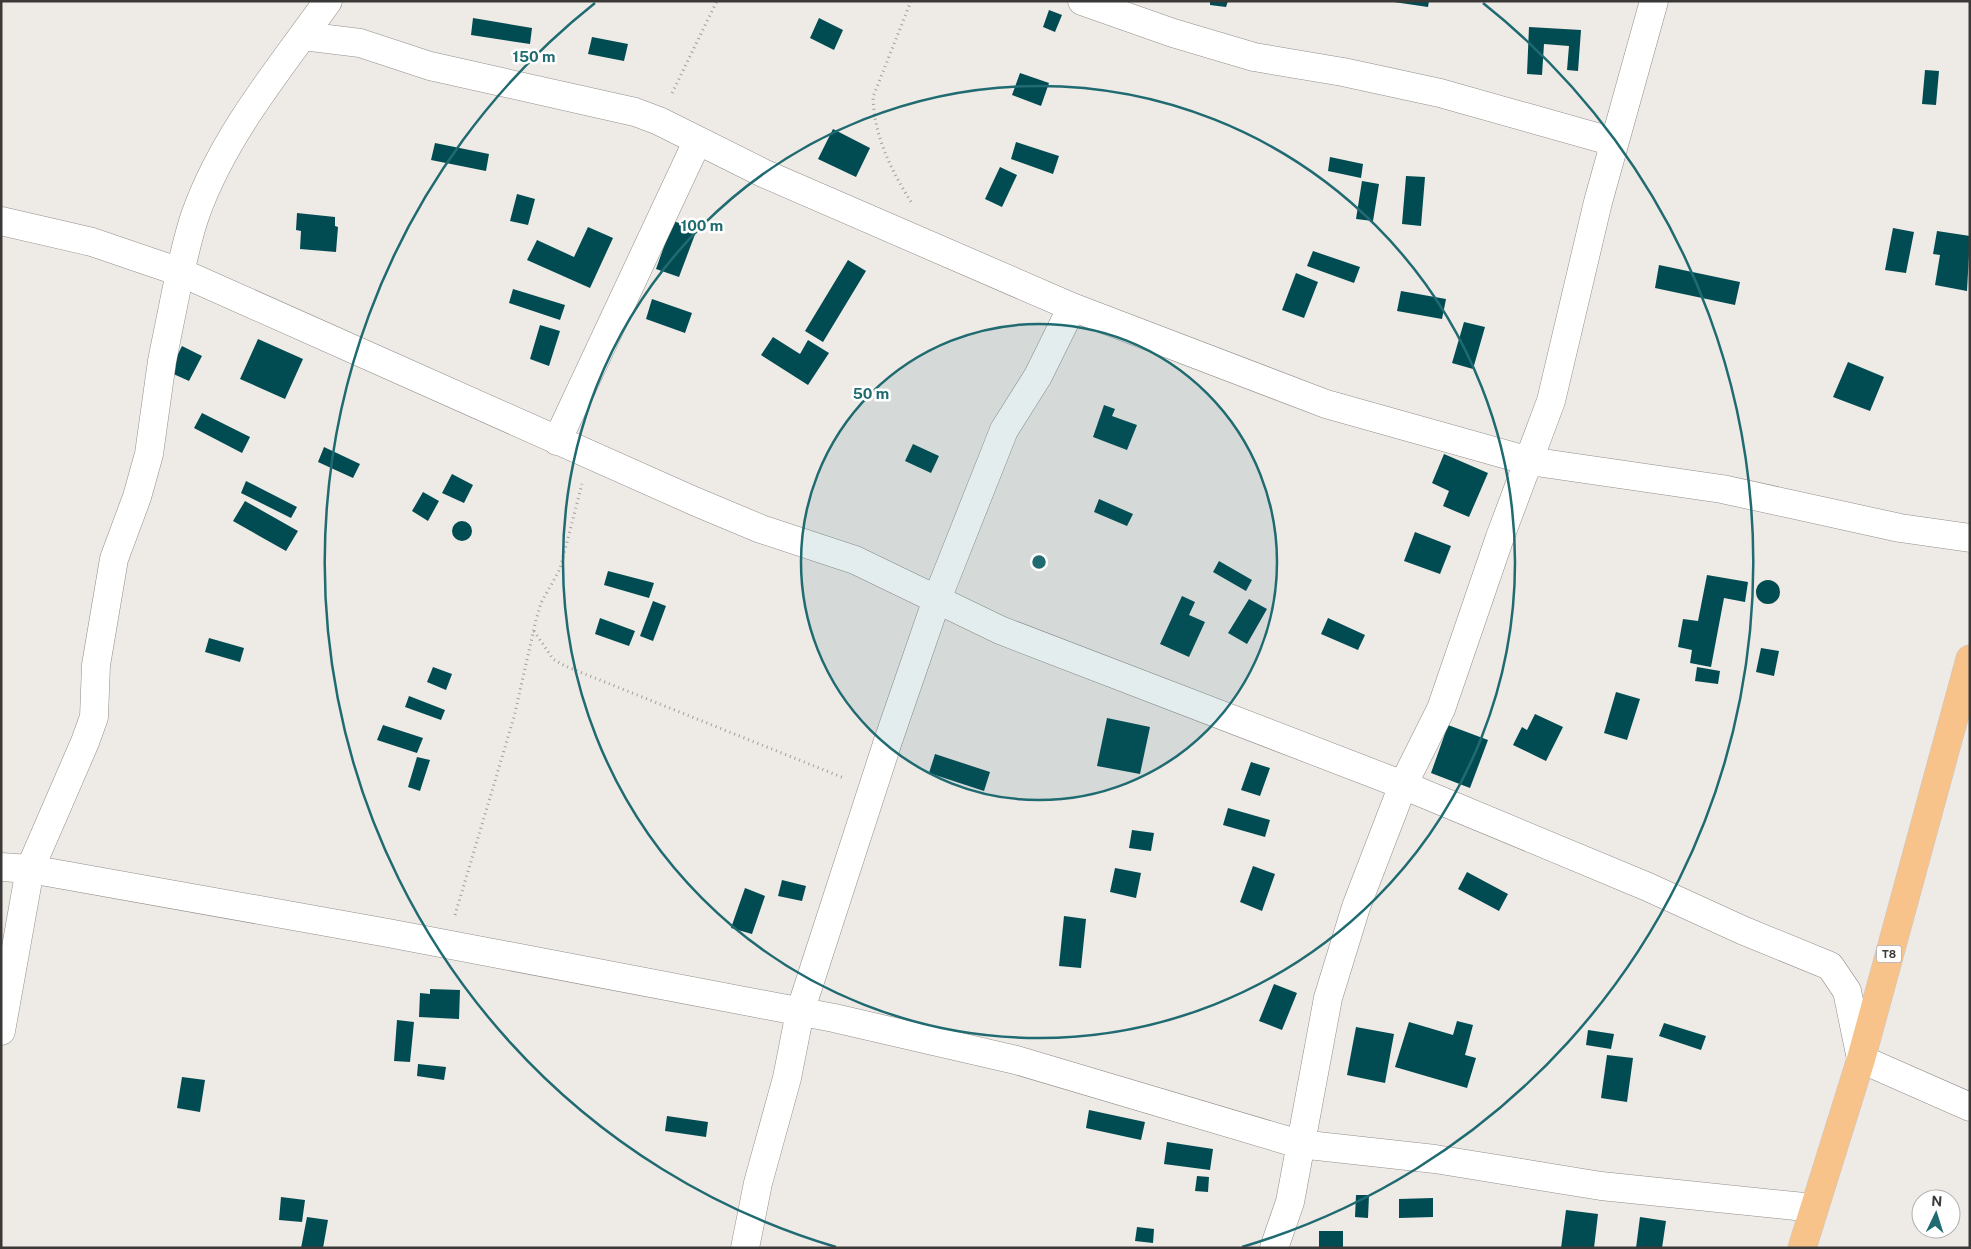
<svg xmlns="http://www.w3.org/2000/svg" width="1971" height="1249" font-family="'Public Sans',sans-serif">
<rect width="100%" height="100%" fill="#eeeae6"/>
<!-- building -->
<path fill="#004c52" d="M1210,1H1228L1226,7L1210,5Z
M1387,1H1429L1428,7Z
M1049,10L1062,15L1055,32L1043,27Z
M473,18L532,28L530,44L471,35Z
M819,18L843,30L834,50L810,38Z
M1529,27L1581,30L1578,71L1567,70L1569,46L1544,44L1542,75L1527,74Z
M592,37L628,44L624,61L588,54Z
M1925,70L1939,71L1936,105L1922,104Z
M1020,73L1049,83L1041,106L1012,95Z
M833,129L870,148L856,177L818,159Z
M1016,142L1059,156L1053,174L1011,159Z
M435,143L489,154L486,171L431,160Z
M1330,157L1363,164L1361,178L1328,171Z
M1000,167L1017,175L1002,207L985,199Z
M1406,176L1425,177L1421,226L1402,224Z
M1362,181L1379,184L1373,221L1356,219Z
M517,194L535,199L528,225L510,221Z
M297,213L335,217V226L338,227L336,252L300,249L301,231L296,230Z
M673,221L697,229L679,277L656,269Z
M588,227L613,238L590,288L527,260L537,240L574,257Z
M1893,228L1914,232L1906,273L1885,270Z
M1937,231L1970,236L1967,291L1935,285L1940,255L1933,254Z
M1313,251L1360,267L1354,283L1307,266Z
M848,260L866,271L823,342L805,331Z
M1659,265L1740,282L1735,305L1655,288Z
M1296,273L1318,282L1304,318L1282,310Z
M513,289L565,305L560,320L509,303Z
M1401,291L1446,299L1442,319L1397,311Z
M652,299L692,313L685,333L646,319Z
M1464,322L1485,327L1473,369L1452,363Z
M540,325L560,331L549,366L530,359Z
M773,337L800,354L808,340L829,353L808,385L761,355Z
M258,339L303,359L285,399L240,379Z
M182,346L202,356L189,381L169,372Z
M1848,362L1884,377L1870,411L1833,397Z
M1104,405L1115,409L1112,416L1137,425L1127,450L1093,437Z
M202,413L250,437L242,453L194,428Z
M913,444L939,456L931,473L905,461Z
M324,447L360,464L353,478L318,462Z
M1444,454L1488,473L1469,517L1443,506L1449,491L1432,483Z
M452,474L473,485L464,503L442,493Z
M246,481L297,507L291,518L241,493Z
M423,492L439,501L428,521L412,511Z
M1099,499L1133,514L1127,526L1094,512Z
M245,501L298,531L286,551L233,521Z
M452 531a10 10 0 1 1 20 0a10 10 0 1 1-20 0Z
M1415,532L1451,546L1440,574L1404,561Z
M1219,561L1252,580L1246,591L1213,572Z
M608,571L654,583L649,598L604,585Z
M1707,575L1748,582L1745,602L1724,598L1711,667L1690,663L1692,650L1678,647L1683,619L1698,621Z
M1756 592a12 12 0 1 1 24 0a12 12 0 1 1-24 0Z
M1182,596L1195,602L1189,615L1205,622L1189,657L1160,644Z
M1249,599L1267,609L1247,644L1228,633Z
M653,601L666,606L653,641L640,636Z
M600,618L635,631L629,646L595,634Z
M1328,618L1365,635L1358,650L1321,634Z
M209,638L244,648L240,662L205,652Z
M1761,648L1779,651L1774,676L1756,672Z
M433,667L452,674L446,690L427,682Z
M1697,667L1720,671L1718,684L1695,681Z
M1616,692L1640,699L1627,740L1604,733Z
M409,696L445,710L441,720L405,707Z
M1535,714L1563,727L1546,761L1513,745L1522,727L1527,730Z
M1107,718L1150,727L1140,774L1097,766Z
M383,725L423,738L417,753L377,740Z
M1448,725L1488,740L1470,788L1431,773Z
M935,754L990,772L984,791L929,773Z
M417,757L430,760L420,791L408,787Z
M1251,762L1270,768L1260,796L1241,790Z
M1228,808L1270,820L1265,837L1223,825Z
M1132,830L1154,833L1151,851L1129,848Z
M1253,866L1275,874L1262,911L1240,902Z
M1115,868L1141,873L1136,898L1110,892Z
M1467,872L1508,894L1499,911L1458,889Z
M782,880L806,886L802,901L778,896Z
M745,888L765,896L752,934L731,928Z
M1064,916L1086,919L1081,968L1059,966Z
M1274,984L1297,993L1282,1030L1259,1021Z
M430,989L460,990L459,1019L419,1017L420,993L430,994Z
M397,1020L414,1022L410,1062L394,1061Z
M1457,1021L1473,1025L1465,1055L1476,1058L1467,1088L1395,1067L1409,1022L1453,1035Z
M1664,1023L1706,1036L1701,1050L1659,1036Z
M1356,1027L1394,1034L1385,1083L1347,1075Z
M1588,1030L1614,1034L1611,1049L1586,1045Z
M1607,1055L1633,1058L1627,1102L1601,1098Z
M418,1064L446,1067L444,1080L417,1076Z
M182,1077L205,1080L200,1112L177,1108Z
M1089,1110L1145,1122L1141,1140L1086,1128Z
M667,1116L708,1122L706,1137L665,1131Z
M1167,1142L1213,1149L1210,1170L1164,1164Z
M1197,1176L1209,1177L1208,1192L1195,1191Z
M1356,1195H1369L1368,1218L1355,1217Z
M281,1197L305,1200L302,1222L279,1220Z
M1433,1198V1217L1399,1218V1199Z
M1566,1210L1598,1214L1594,1248H1561Z
M307,1217L328,1220L323,1248H301Z
M1640,1217L1666,1221L1662,1248H1636Z
M1137,1227L1154,1229L1153,1243L1135,1241Z
M1319,1231H1343V1248H1319Z"/>
<g fill="none" stroke-linecap="round" stroke-linejoin="round">
<!-- minor casing -->
<g stroke="#928e8b" stroke-width="29">
<path id="minor" d="M328,1C280,68 224,135 196,213C189,232 185,253 180,272L694,501L761,529L855,560L1000,630L1403,785L1648,887L1742,930L1830,966L1847,991L1861,1059L1970,1107
M1082,1L1173,33L1254,57L1343,72L1440,93L1614,142
M303,36L360,43L430,66L635,112L659,121L763,173L1072,307L1326,404L1529,461L1722,489L1900,528L1970,538
M1,221L92,242L180,272L162,361L149,454L137,497L114,559L96,665L94,717L85,742L30,869L1,1031
M557,441L697,142
M1,867L30,869L388,933L834,1018L1016,1060L1299,1144L1435,1159L1601,1186L1814,1208
M745,1248L758,1183L787,1078L800,1012L888,741L937,599L1004,430L1038,376L1072,307
M1274,1248L1290,1202L1328,998L1356,907L1403,785L1441,709L1500,537L1551,401L1598,202L1654,1"/>
</g>
<!-- highway casing -->
<g stroke="#c8c8c7" stroke-width="29">
<path id="highway" d="M1802,1248L1861,1059L1970,659"/>
</g>
<!-- path -->
<path stroke="#a09e9b" stroke-width="3" stroke-dasharray="1 4" stroke-linecap="butt" d="M911,1L873,97C874,137 892,172 913,205
M672,93L717,1
M534,631L553,659L565,666L844,778
M455,915L514,717L536,620L541,603L560,569L582,484"/>
<!-- minor -->
<use href="#minor" stroke="#fff" stroke-width="28"/>
<!-- highway -->
<use href="#highway" stroke="#f7c38b" stroke-width="28"/>
</g>
<!-- distance rings -->
<circle cx="1039" cy="562" r="238" fill="#1f6b71" fill-opacity=".12"/>
<g fill="none" stroke="#1f6b71" stroke-width="2.5">
<circle cx="1039" cy="562" r="238"/>
<circle cx="1039" cy="562" r="476"/>
<path d="M836 1247A714 714 0 0 1 595 3M1483 3A714 714 0 0 1 1242 1247"/>
</g>
<g text-anchor="middle" dominant-baseline="central" stroke-width="5" stroke-linejoin="round" paint-order="stroke">
<!-- shield labels -->
<rect fill="#fff" stroke="#757473" stroke-width="1" x="1876.5" y="945.5" width="25" height="17" rx="4"/>
<g font-size="11" font-weight="bold" fill="#3a3937">
<text x="1889" y="954">T8</text>
</g>
</g>
<circle cx="1039" cy="562" r="8" fill="#1f6b71" stroke="#fff" stroke-width="2.5"/>
<g font-size="15" text-anchor="middle" font-weight="bold" fill="#1f6b71" stroke="#fff" stroke-width="5" stroke-linejoin="round" paint-order="stroke">
<text x="534" y="62">150 m</text>
<text x="702" y="231">100 m</text>
<text x="871" y="399">50 m</text>
</g>
<!-- border -->
<rect width="1971" height="1249" fill="none" stroke="#3a3937" stroke-width="5"/>
<!-- north arrow -->
<g transform="translate(1936 1214) rotate(4)"><circle r="24" fill="#ffffff" stroke="#b0b0af"/>
<path d="M0-4L9 19L0 12L-9 19Z" fill="#1f6b71"/>
<text y="-8" font-size="14" font-weight="bold" text-anchor="middle" fill="#3a3937">N</text>
</g>
</svg>
